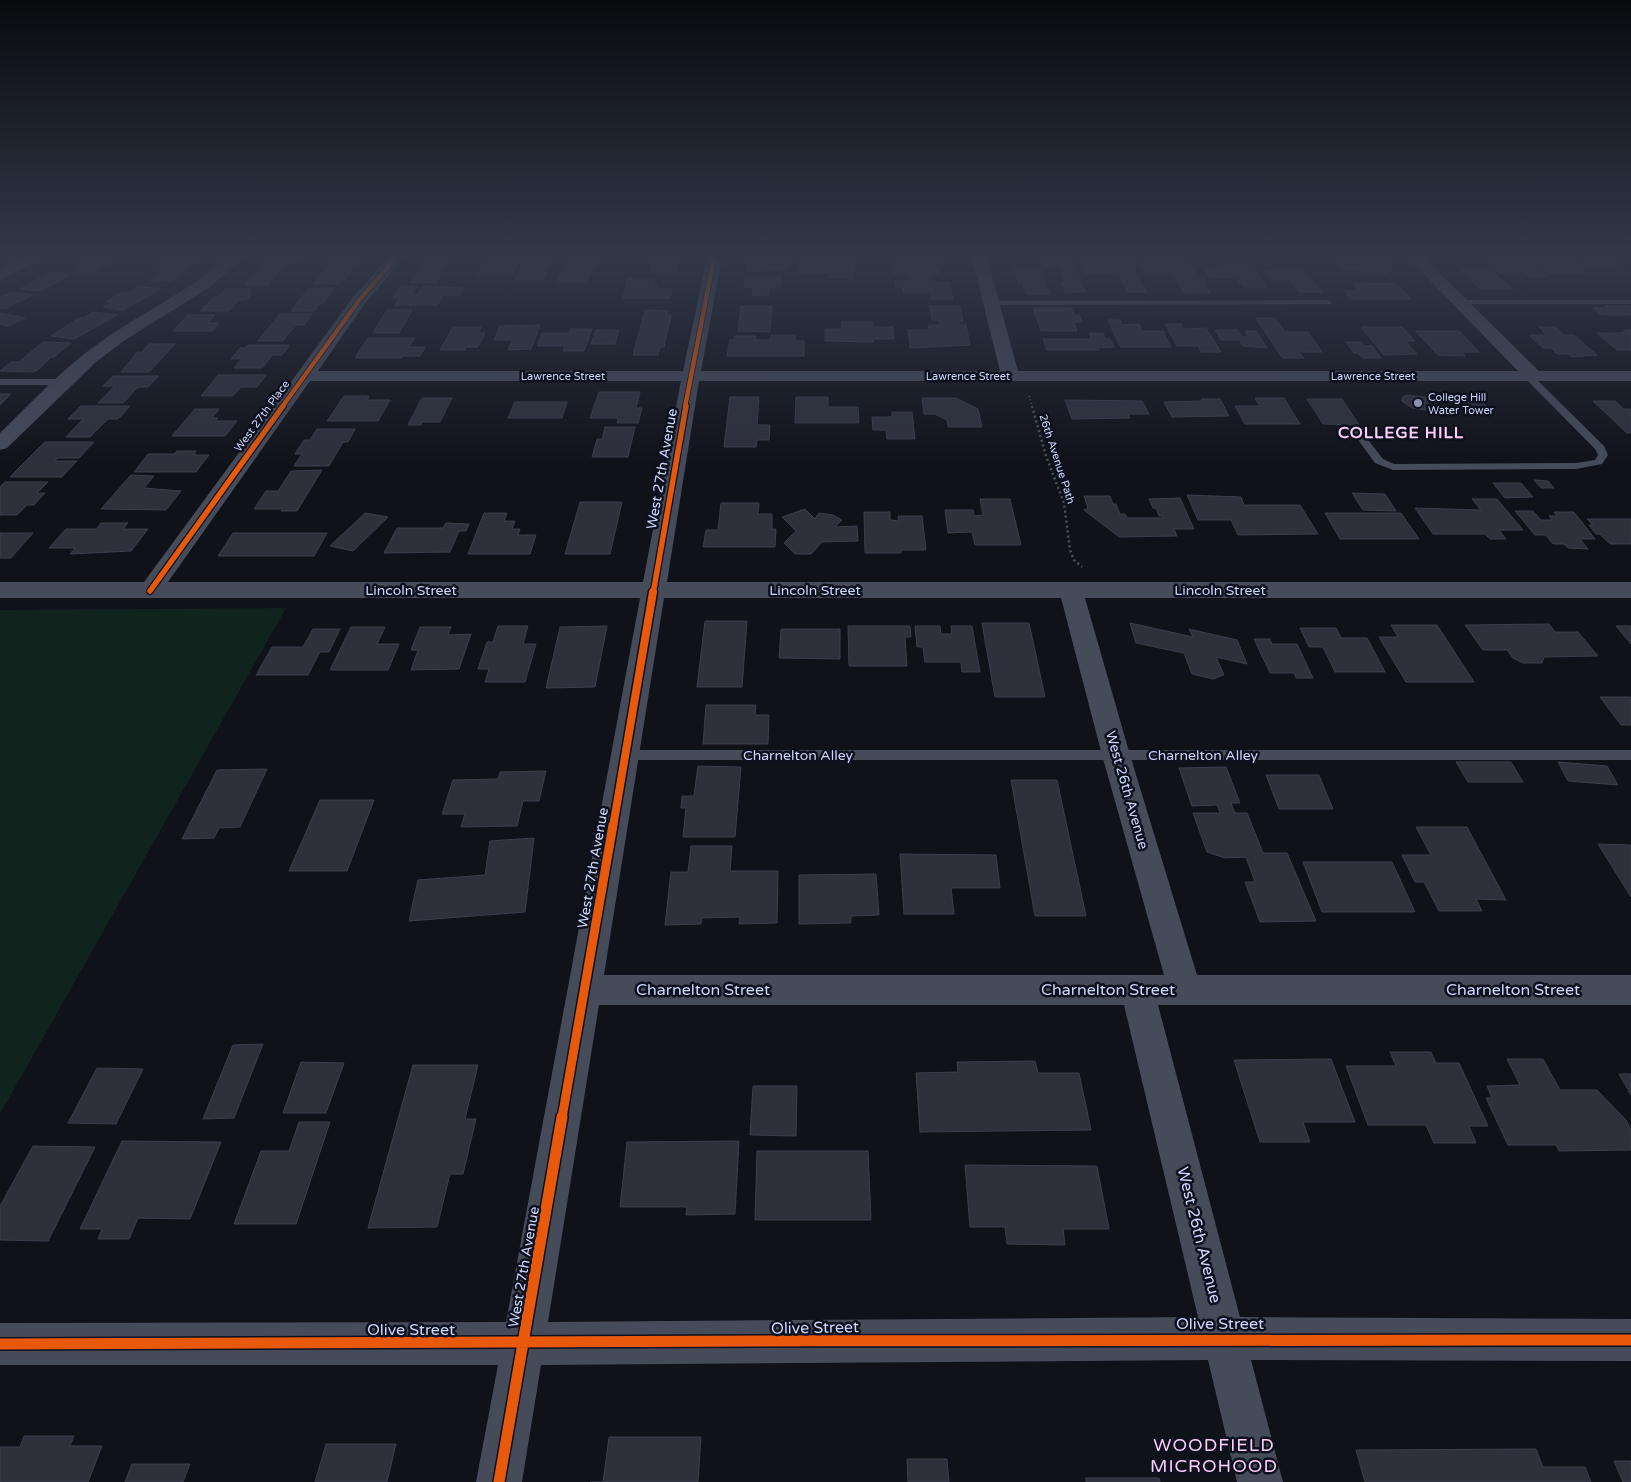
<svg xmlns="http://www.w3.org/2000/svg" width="1631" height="1482" font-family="'Varela Round',sans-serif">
<rect width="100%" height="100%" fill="#10121a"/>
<!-- green -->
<path fill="#11231d" d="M286,608L0,1114V610Z"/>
<!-- building -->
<path fill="#2e303c" stroke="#3b3e4d" d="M87,258H113L98,271H74L79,266H76Z
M273,258H301L298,261L270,262Z
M330,258H358L355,261H327Z
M496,258H520L512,275H477L482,266H492Z
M525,258H555L543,279H515Z
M655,258H680L676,272L650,271Z
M749,258H788L787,269L747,271Z
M898,258H939L940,261H930L931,267H939L940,274H894V267H899Z
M568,259H597L587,282H557Z
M832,259H854V279L828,278V273H799L800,261L832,262Z
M1040,259L1071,260L1086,292H1065L1061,282H1065L1059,267H1044Z
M1333,259L1385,260L1394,270H1384L1388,274H1368L1364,270L1342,269Z
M1500,259H1525L1546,276H1529L1524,271L1499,273L1486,262L1503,261Z
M162,260H196L172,281H150L162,270H151Z
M1079,261H1130L1147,292H1128L1118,273H1084Z
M1532,261L1574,262L1588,273H1547Z
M1589,261H1615L1627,270H1588L1580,263L1592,264Z
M423,262H447L436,283H410Z
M1167,262L1190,264L1199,277H1203L1208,285H1205L1210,293H1185L1173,274H1146L1140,263Z
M262,264H286L268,285H244Z
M330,264H353L348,270H352L345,280H341L338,284H314Z
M1223,265H1251L1267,287H1243L1236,278L1209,277L1203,267H1224Z
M1013,267H1039L1049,294H1026L1023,284H1019Z
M1458,267H1488L1511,288H1479Z
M1277,269H1303L1322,292H1299L1289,279H1269L1262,270H1278Z
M51,272L71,274L40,291L20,289Z
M909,275H930L932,282H949L953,299H931L930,293H904L903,287H896L895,281H909Z
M745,277H781L780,287H769L768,295H752L753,287H744Z
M628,278H655L654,286H657L656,289H672L670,298H623Z
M1352,283L1397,284L1411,299H1350L1343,290H1358Z
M140,286L161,289L123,310L103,307L112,302H106L123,292L128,293Z
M401,286H418L412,295H417L422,286L463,288L460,295H443L437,305H395L399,298H393Z
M334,288L323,304H319L314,311H291L308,289Z
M226,289H252L248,294H252L246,300H239L229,311H200L214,297H218Z
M13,292L33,295L4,309L0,308V297Z
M741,306H772L770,332L738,331Z
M930,306H960L963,321H958L959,325H966L970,345L910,348L908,330H929L928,325H940L939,320H932Z
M1605,306H1629L1631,307V315H1602L1593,308H1607Z
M1033,308H1071L1074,315H1079L1082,322H1074L1077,331H1041Z
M387,310H412L399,333H373Z
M645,310L668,311L667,315H671L664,347H660L658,355H633Z
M93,312L117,315L74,339L51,336L79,318H83Z
M0,313L25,318L8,326L0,324Z
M280,314H312L304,325H296L283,341H258Z
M188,315H215L208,323H219L212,331H173Z
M1256,318H1275L1285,332H1308L1322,352H1299L1304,358H1282Z
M1108,320H1120L1122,325L1139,324L1142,331H1163L1171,347H1120Z
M842,322H873V327H893L894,339H873V342L825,341V329H842Z
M1165,324H1181L1184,329L1206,328L1221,352H1201L1198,346H1177Z
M540,325L531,349L508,350L512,340H494L500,326Z
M453,327H481L478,333H485L478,347H466L465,350H440Z
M1361,327H1402L1415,341H1405L1417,354L1384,355Z
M1539,327H1556L1564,335H1574L1597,355L1572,357L1569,354H1557L1551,348H1543L1529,335H1547Z
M571,329H592L584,351H563L565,346H537L542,333H569Z
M596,330H619L615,344H591Z
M1215,330H1238L1242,337H1248L1245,331H1256L1267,348L1243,346L1239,340H1221Z
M1626,330H1631V350H1617L1597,333H1622Z
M1415,331H1459L1479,352H1462L1465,356L1438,355Z
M1089,333H1103L1105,339H1110L1114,347L1098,348L1099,350H1047L1043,339H1091Z
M771,335H795V341H804V356H727L730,340H734L735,336H756L755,340H771Z
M368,338H415L409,347H425L420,356H403L401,358H355Z
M43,342L71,343L54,357H51L38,370L32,372L0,371L11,362H19Z
M1346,342H1361L1364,346H1372L1381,358H1362L1358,353H1354Z
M149,344H175L149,372H121L137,352H142Z
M248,345H290L282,355H273L262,368H234L242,358L231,359L240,348H245Z
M218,375H266L257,387H241L233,396H201Z
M113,376H159L148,387H138L123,403H98L115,386H103Z
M599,392H640L636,408H642L638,423H617L618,418H590Z
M0,394H11L0,405Z
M1458,394L1477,395L1481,400L1462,399Z
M1406,395L1424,397L1433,402L1434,406L1425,410L1412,408L1402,401V398Z
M344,396H369L367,400H390L378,421H327Z
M730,397H759L757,425H770L769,440H757L756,447H724Z
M796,397H828V407H858L859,423H795Z
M422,398H452L440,422H422L421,425H408Z
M922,398H956L978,409L982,427H948L947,420L935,414H924Z
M1255,398H1284L1300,424H1245L1235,406H1260Z
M1201,399H1220L1229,416L1172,417L1164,402L1202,401Z
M1307,399H1342L1359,425L1323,424Z
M1065,400L1142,401L1149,414H1128L1130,418L1072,419Z
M1462,400H1481L1487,407H1468Z
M1593,401H1615L1623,409H1631V433H1627Z
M515,402H567L562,418H508Z
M81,406H130L118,419H108L90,437H66L83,419H68Z
M195,409H219L212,418H218L215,421H237L225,436H172Z
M892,412H912L915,439H887L886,430H873L872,417H892Z
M605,427H635L628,457H592L597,439H602Z
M317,429H355L348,442H343L329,466H294L302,454H295L304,440H310Z
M45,442H94L79,458H57L55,461H77L62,477H10Z
M177,451H196L194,455H209L196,472H134L148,454H174Z
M322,470L297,511H281L283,509H254L266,491H278L291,471Z
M131,475L154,476L144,488L181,491L166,510L101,509Z
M1534,480L1548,481L1554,488H1541Z
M5,482H48L37,493H45L34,505H27L17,515H0V487Z
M1493,483H1521L1533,497L1505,498Z
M1352,493L1385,494L1396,511L1363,510Z
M1187,495L1241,497L1244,505H1300L1318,534L1238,535L1231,520H1198Z
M1084,496H1110L1113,504H1116L1120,514H1125L1127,518H1163L1162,516H1159L1156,508H1153L1149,499L1180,498L1194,529H1174L1177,536L1119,537L1084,510L1088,508Z
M980,499H1010L1021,545H975L972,532L948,533L945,510H973L974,516L983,515Z
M1472,499H1497L1523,530H1499L1506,539H1490L1485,534H1433L1415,508L1481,510Z
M580,502H622L610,554H565Z
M721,503H759L758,514H772V529H776L775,547H703L706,530H718Z
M805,509L815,519L819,513L833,515L842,520L835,527L857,526L858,541L822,542L811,554H795L784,543L796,531L782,517Z
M1515,511H1533L1541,520H1552L1549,516H1557L1554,512H1574L1595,539H1580L1588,549L1568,548L1564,544H1553L1546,535H1535Z
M864,512H890V520L899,521L898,516H922L926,550H901V553H865Z
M365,513L388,517L353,551L330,546Z
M484,513H507L504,521H515L512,529H520L518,535H536L530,554H468Z
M1325,513H1401L1419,539H1340Z
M1587,519H1631V544H1610L1600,534H1596L1589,525H1593Z
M101,523H128L123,529H148L131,551L70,554L75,548H49L66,529H96Z
M446,523L469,524L466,531H459L450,552L384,553L397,528H443Z
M0,533H33L11,558H0Z
M233,533H327L314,556H218Z
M705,621H747L742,687H697Z
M982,623H1029L1045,697H995Z
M1130,623L1193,637L1189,629L1237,640L1247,664L1216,657L1224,675L1213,679L1192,674L1184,653L1136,643Z
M1549,624L1555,632H1578L1598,656L1544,657L1542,663H1523L1513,658L1507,650H1483L1465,625Z
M1391,625H1437L1474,682H1406L1379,637H1398Z
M498,626H528L523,644H536L525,682H485L489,669H478L487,642H493Z
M607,626L595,687L546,688L560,627Z
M848,626H910L911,637H905L907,666H849Z
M915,626H940L941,634H952L951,626H972L980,672H962L961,662H925L923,647H917Z
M1616,626H1631V644Z
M351,627H385L377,644H399L388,670H330Z
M420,627H451L448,635L471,634L459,669L411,670L418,650H411Z
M1300,628H1336L1341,638H1367L1385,672H1335L1323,647H1309Z
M313,629H340L329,652H320L308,675H256L272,647H303Z
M781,629H840V659L779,658Z
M1254,639H1270L1272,644H1297L1313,678H1296L1294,673H1270Z
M1600,697H1631V725H1621Z
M706,705H756L755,715H769L768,744H703Z
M1456,762H1511L1523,782H1468Z
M1558,762L1607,766L1618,785L1568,781Z
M698,766L741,767L735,837H683L686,808H681L682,796H694Z
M1226,767L1240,803H1231L1235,813H1247L1263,853H1287L1316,921L1260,922L1245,882H1255L1246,857L1225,858L1207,852L1193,813H1220L1217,805L1192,806L1179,768Z
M267,769L240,827L219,828L214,838L182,839L217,770Z
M546,771L539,801H523L517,826L461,827L465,814H442L453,780L498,779L500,772Z
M1266,775H1319L1333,809H1279Z
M1011,780H1057L1086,916H1035Z
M320,800H374L347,871H289Z
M1416,827H1467L1506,900L1476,899L1482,911H1439L1424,882H1415L1402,855H1431Z
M534,838L525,912L409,921L418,880L485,875L490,841Z
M1598,844L1631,845V897Z
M691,846H732L730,871H778L777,923L739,924L740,917L702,918L701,924L665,925L671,872H688Z
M900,854L996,855L1000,888H951L954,914H904Z
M1303,862H1392L1415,912H1322Z
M876,874L879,915L851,916V923L799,924V875Z
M263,1044L234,1118L203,1119L233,1045Z
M1390,1052H1431L1436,1063H1459L1488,1126H1469L1476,1143H1434L1426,1125H1368L1346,1066H1396Z
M1331,1059L1355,1122H1303L1310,1142H1260L1234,1060Z
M1507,1059H1543L1560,1090H1597L1626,1120L1631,1130V1150L1559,1151L1556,1145H1508L1486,1098H1492L1487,1086L1520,1085Z
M1035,1061L1038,1073H1079L1091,1130L920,1132L916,1073L958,1072L957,1062Z
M301,1062L344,1063L326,1113H283Z
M413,1065H478L465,1119H476L463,1174H450L437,1227L368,1228Z
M97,1068L143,1069L116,1124L68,1123Z
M1619,1074H1631V1095Z
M753,1086H797L796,1136L750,1135Z
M299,1122H330L296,1224H234L261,1151H289Z
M122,1141L221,1142L190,1219L138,1218L129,1239H98L102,1229H80Z
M739,1141L735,1214L686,1215L687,1207H620L627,1142Z
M33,1146L95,1147L48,1241L0,1240V1206Z
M757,1151H868L871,1220H755Z
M965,1165L1097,1166L1109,1229H1063L1065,1245L1007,1244L1005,1227H970Z
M24,1436H74L70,1446H102L88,1482H0V1447H20Z
M609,1437H701L698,1482H590H603Z
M326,1444H396L387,1482H315Z
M1536,1449L1543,1467H1585L1591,1482H1365L1356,1450Z
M907,1459H947L949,1482H908Z
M1614,1461H1631V1482H1623Z
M132,1464H190L183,1482H125Z
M1086,1478H1159L1160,1482H1086Z"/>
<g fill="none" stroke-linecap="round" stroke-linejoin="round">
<!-- path-far1 -->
<path stroke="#455559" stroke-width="2" stroke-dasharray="1 2.5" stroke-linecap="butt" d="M1029,396L1032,407"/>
<!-- path -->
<path stroke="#455559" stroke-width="2.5" stroke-dasharray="2 3" stroke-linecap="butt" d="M1032,406L1046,456L1064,503L1070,550L1074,560L1082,567"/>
<!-- service -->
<path fill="#464b5a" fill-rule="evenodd" d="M1328,300L1332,302L1331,304L992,305L988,303L992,301Z
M1458,300H1631V304H1461L1457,302Z
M1528,373L1531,374L1604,446L1608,455L1602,464L1576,469L1393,470L1375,463L1353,433L1358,430L1361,431L1383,459L1394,464L1576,463L1595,460L1598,455L1595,449L1525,378L1523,376Z
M0,379H65L70,382L65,385H0Z
M625,750H1631V760H625L620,759L618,755L620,751Z"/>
<!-- minor -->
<path fill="#464b5a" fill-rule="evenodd" d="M226,258H243L210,287L125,340L96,362L7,448L0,450V433C32,402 62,369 99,343C141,313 188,292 226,258Z
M388,258H404L366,302L318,371H683L707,258H722L701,371H1000L972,258H987L1018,371H1518L1408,258H1424L1539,371H1631V381H699L667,582H1631V598H1085L1130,755L1197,975H1631V1005H1158L1240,1317L1631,1319V1361L1251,1360L1283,1482H1237L1208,1360L541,1365L522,1482H476L498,1365H0V1323L506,1322L640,598H0V582H144L354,296ZM310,381H681L643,582H168ZM664,598H1061L1102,755L1164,975H604ZM599,1005H1124L1198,1317L548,1322Z"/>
<!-- secondary -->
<path fill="#484e60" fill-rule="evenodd" d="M21,258H40L37,261L0,280V269Z"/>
<!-- cycleway-far4 casing -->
<g stroke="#0d101d" stroke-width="6">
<path id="cycleway-far4" d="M282,407L360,299L396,258
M685,407L714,258"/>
</g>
<!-- cycleway-far3 casing -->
<g stroke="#0d101d" stroke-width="8">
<path id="cycleway-far3" d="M150,591L283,406
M653,594L686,406"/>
</g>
<!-- cycleway-far2 casing -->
<g stroke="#0d101d" stroke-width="11">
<path id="cycleway-far2" d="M613,827L653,592"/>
</g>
<!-- cycleway-far1 casing -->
<g stroke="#0d101d" stroke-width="12">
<path id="cycleway-far1" d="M562,1118L613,825"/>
</g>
<!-- cycleway casing -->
<g stroke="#0d101d" stroke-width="14">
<path id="cycleway" d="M0,1344C544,1344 1087,1337 1631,1340
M499,1482L562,1117"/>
</g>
<!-- cycleway-far4 -->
<use href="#cycleway-far4" stroke="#e8590c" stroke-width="4.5"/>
<!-- cycleway-far3 -->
<use href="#cycleway-far3" stroke="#e8590c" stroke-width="5.5"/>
<!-- cycleway-far2 -->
<use href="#cycleway-far2" stroke="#e8590c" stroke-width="8"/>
<!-- cycleway-far1 -->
<use href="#cycleway-far1" stroke="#e8590c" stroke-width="9"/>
<!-- cycleway -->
<use href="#cycleway" stroke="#e8590c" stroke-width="11"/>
</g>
<!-- sky -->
<linearGradient id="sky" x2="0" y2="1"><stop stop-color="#090a0e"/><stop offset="0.55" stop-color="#313949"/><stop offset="1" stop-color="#313949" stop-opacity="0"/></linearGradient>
<rect width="1631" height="465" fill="url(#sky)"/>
<!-- markers -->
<circle fill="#8a92ac" stroke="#0d101d" stroke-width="2" cx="1418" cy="403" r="5"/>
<g text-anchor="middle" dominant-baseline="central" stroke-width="5" stroke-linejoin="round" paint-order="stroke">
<!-- far-street labels -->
<g font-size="11" fill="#ccd7fb" stroke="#0d101d">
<text x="563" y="376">Lawrence Street</text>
<text x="968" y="376">Lawrence Street</text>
<text x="1373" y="376">Lawrence Street</text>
<text transform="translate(262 416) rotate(-54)">West 27th Place</text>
<text transform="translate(1057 459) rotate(72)">26th Avenue Path</text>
</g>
<!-- far-poi labels -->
<g font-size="11" fill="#ccd7fb" stroke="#0d101d" text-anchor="start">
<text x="1428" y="397">College Hill<tspan x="1428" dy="13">Water Tower</tspan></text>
</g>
<!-- street labels -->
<g font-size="14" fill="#ccd7fb" stroke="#0d101d">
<text transform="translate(662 469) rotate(-80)">West 27th Avenue</text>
<text x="411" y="590">Lincoln Street</text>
<text x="815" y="590">Lincoln Street</text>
<text x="1220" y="590">Lincoln Street</text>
<text x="798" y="755">Charnelton Alley</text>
<text x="1203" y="755">Charnelton Alley</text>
<text transform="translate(1127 790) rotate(74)">West 26th Avenue</text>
<text transform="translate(593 868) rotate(-80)">West 27th Avenue</text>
<text transform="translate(524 1267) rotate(-80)">West 27th Avenue</text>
</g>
<!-- far-district labels -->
<g font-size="16" font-weight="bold" letter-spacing="1" fill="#fccefa" stroke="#0d101d">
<text x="1401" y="433">COLLEGE HILL</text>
</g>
<!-- near-street labels -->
<g font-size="16" fill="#ccd7fb" stroke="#0d101d">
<text x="703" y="990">Charnelton Street</text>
<text x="1108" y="990">Charnelton Street</text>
<text x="1513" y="990">Charnelton Street</text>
<text transform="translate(1199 1235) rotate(76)">West 26th Avenue</text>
<text x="1220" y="1324">Olive Street</text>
<text transform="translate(815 1328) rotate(-1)">Olive Street</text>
<text x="411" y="1330">Olive Street</text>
</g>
<!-- near-neighbourhood labels -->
<g font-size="18" letter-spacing="1" fill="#fccefa" stroke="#0d101d">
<text x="1214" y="1445">WOODFIELD<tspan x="1214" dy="21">MICROHOOD</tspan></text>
</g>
</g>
</svg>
